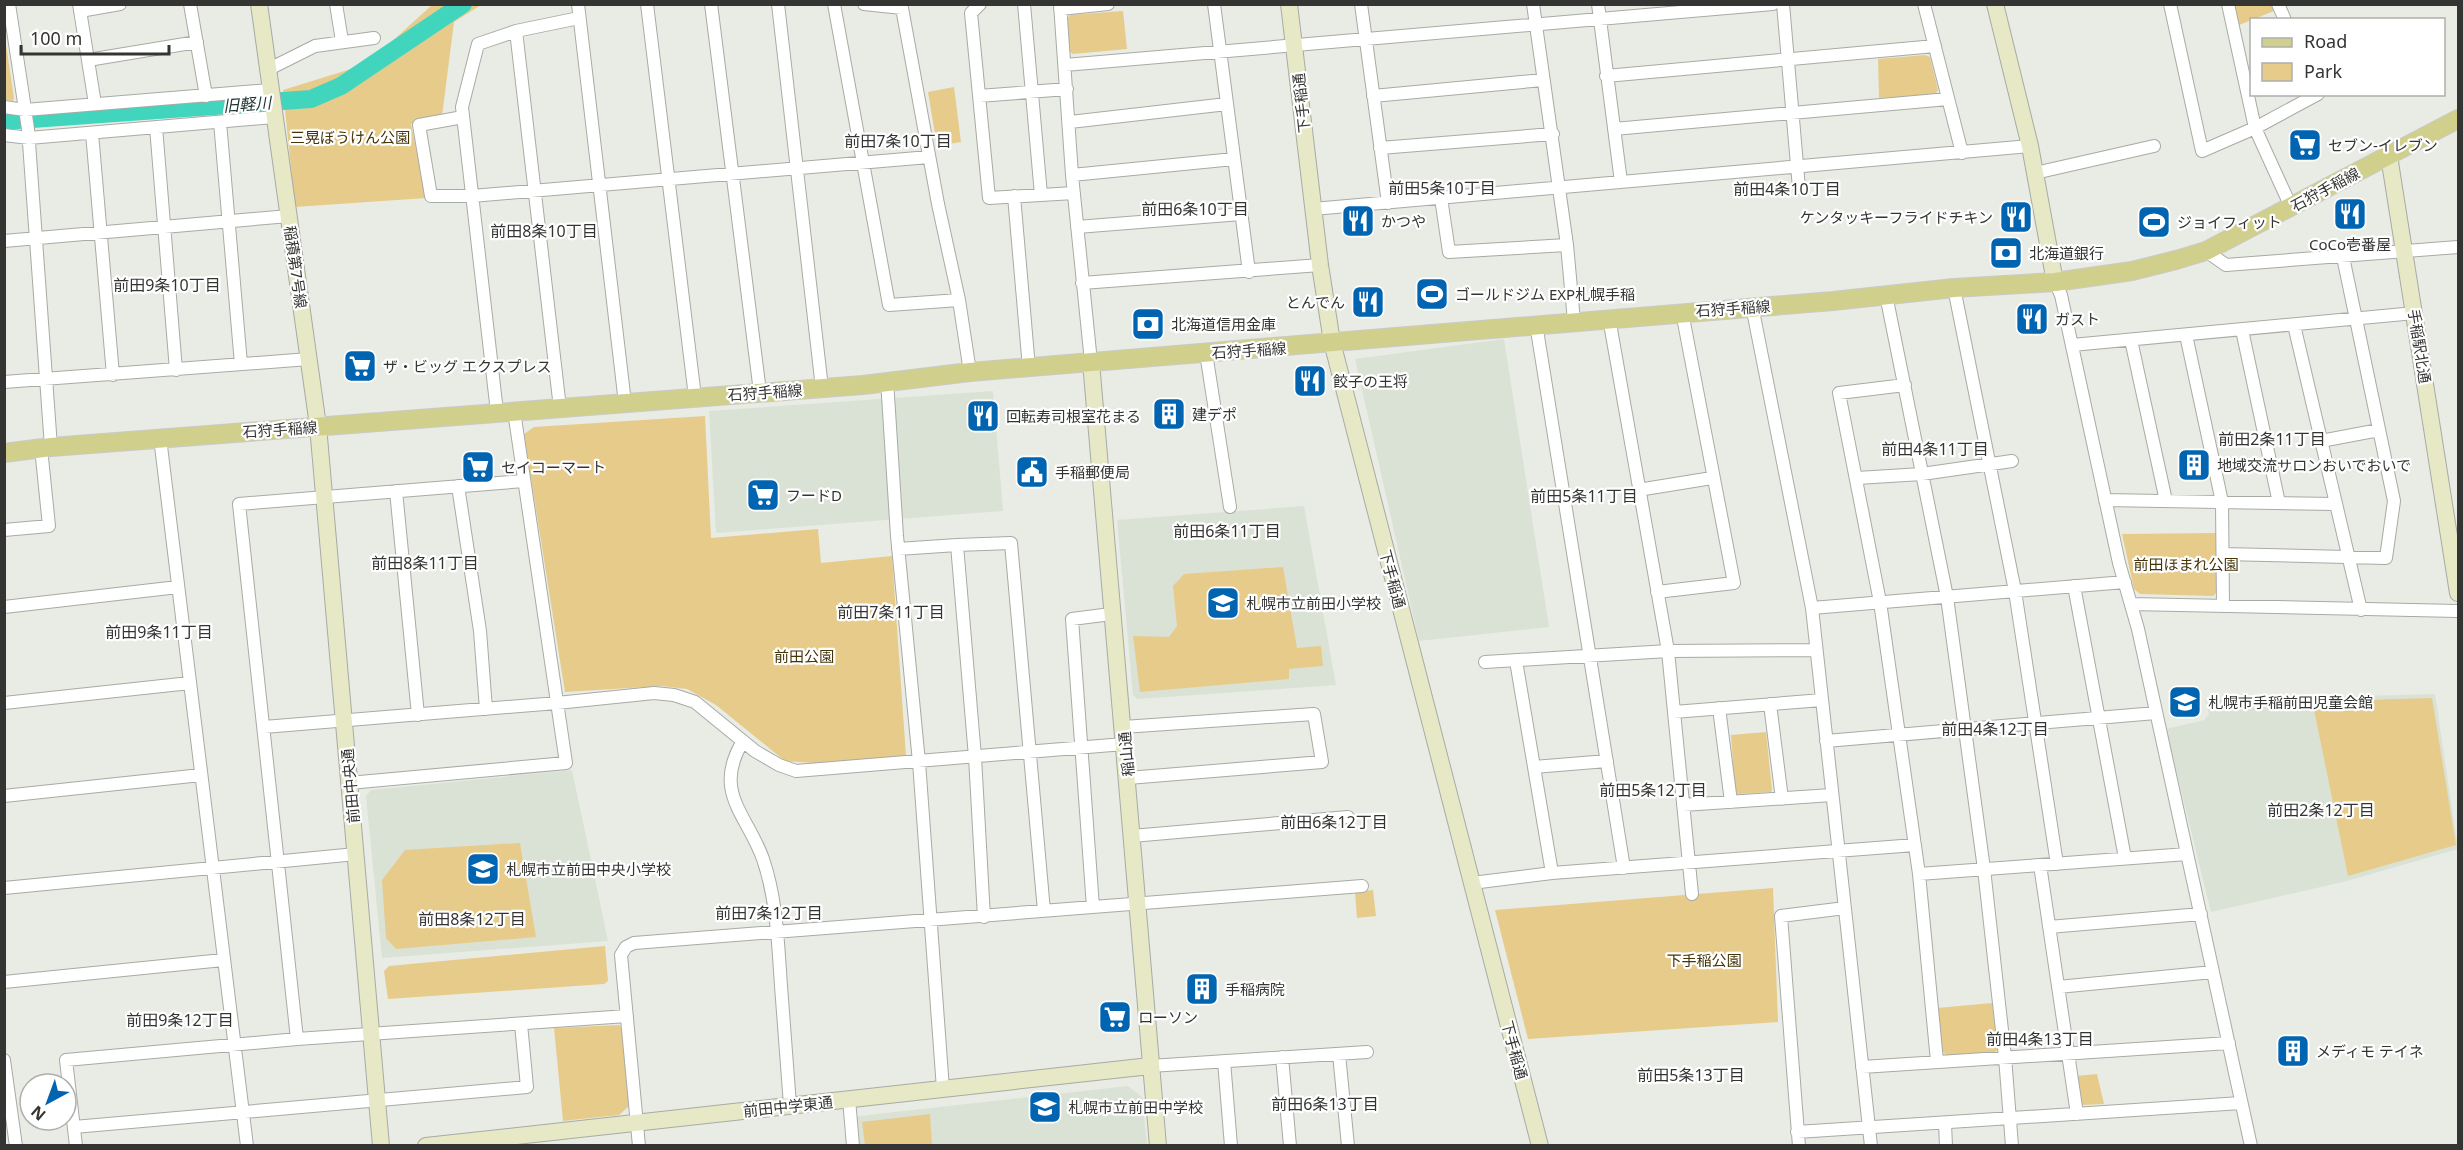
<svg xmlns="http://www.w3.org/2000/svg" width="2463" height="1150" font-family="'Noto Sans','Noto Sans JP',sans-serif">
<rect width="100%" height="100%" fill="#e8ece5"/>
<!-- built -->
<path fill="#dae2d5" d="M1504,339L1549,627L1419,641L1355,359Z
M993,391L1003,511L716,533L709,411Z
M1304,506L1336,685L1167,697L1137,699L1133,695L1117,520Z
M2435,694L2458,849L2347,881L2211,912L2166,729L2204,720L2209,714L2205,700Z
M572,770L608,941L382,958L366,796L371,790Z
M1128,1086L1142,1097L1147,1145H858L855,1119L859,1116Z"/>
<!-- green -->
<path fill="#e7cb8b" d="M432,5H481L454,22L442,116L411,124L426,198L295,207L283,90L367,64Z
M2234,5H2271L2274,11L2239,25Z
M1123,11L1127,49L1073,54L1069,51L1068,18L1070,15Z
M4,31L14,98L13,101L5,100Z
M1925,55L1930,57L1938,90L1935,95L1879,98L1878,59Z
M954,87L961,142L937,146L928,92Z
M705,416L711,538L818,529L821,563L892,556L906,756L827,764L785,761L716,705L687,689L662,686L565,692L524,434L534,427Z
M2216,533L2218,591L2213,596L2140,594L2134,589L2122,534Z
M1283,567L1297,648L1321,646L1323,666L1289,669V679L1140,692L1133,636L1169,637L1177,626L1173,586L1184,574Z
M2432,698L2456,845L2348,876L2314,710L2330,709L2329,701Z
M1766,732L1772,790L1771,792L1738,794L1735,791L1731,735Z
M520,843L536,937L396,949L386,938L382,880L405,850Z
M1773,888L1778,1022L1528,1039L1495,910Z
M1373,890L1376,916L1357,918L1355,892Z
M605,946L608,981L604,984L388,999L384,971L389,966Z
M1992,1003L1998,1049L1995,1052L1946,1055L1943,1052L1937,1008Z
M619,1025L623,1029L629,1106L619,1115L563,1121L554,1028Z
M2097,1074L2104,1104L2083,1105L2080,1102L2076,1076Z
M930,1114L932,1145H865L862,1122Z"/>
<g fill="none" stroke-linecap="round" stroke-linejoin="round">
<!-- river -->
<path stroke="#42d5be" stroke-width="18" d="M4,121L311,99L341,86L463,4"/>
<!-- street casing -->
<g stroke="#a7aba5" stroke-width="14">
<path id="street" d="M9,4L28,129L51,447
M79,4L95,104
M190,4L206,96
M336,4L342,41
M578,4L625,403
M647,4L695,397
M711,4L760,392
M778,4L822,388
M834,4L889,305L959,300
M864,4L902,8L938,204L959,300L970,372
M980,4L971,13L989,198L1074,193
M1024,4L1041,195
M1060,4L1072,175L1091,362
M1214,4L1249,272
M1361,4L1388,203
M1533,4L1567,245L1574,321
M1598,4L1621,182
M1783,4L1799,188
M1924,4L1962,153
M2170,4L2202,151L2255,128L2318,94
M2228,4L2255,128L2291,207
M2278,4L2285,20
M1060,9L1108,4
M80,11L120,4
M516,31L560,408
M88,60L197,42
M1065,65L1773,4
M267,70L315,46L374,38
M1606,76L1935,46
M979,96L1067,89
M1373,96L1543,80
M4,107L25,110L270,90
M463,117L419,125L431,196H472L929,157
M220,122L241,364
M1070,122L1227,104
M156,127L176,370
M1614,129L1948,99
M92,133L113,375
M4,135L29,138L274,117
M1380,148L1553,134
M2035,173L2154,146
M1072,175L1234,159
M1014,196L1029,368
M1441,198L1449,252L1567,245
M1313,209L2030,146
M1077,227L1241,214
M4,241L289,216
M2206,251L2226,265L2458,247
M2055,282L2061,295L2119,563L2138,629L2251,1146
M1082,283L1320,265
M1954,288L2015,591L2057,864
M1886,295L1947,597L1984,869L2005,1057L2012,1146
M1752,306L1812,608L1871,1146
M1609,318L1668,651L1692,894
M1536,324L1624,868
M2294,325L2361,610
M2242,330L2279,503
M2186,335L2222,502L2223,606
M2131,340L2166,501
M2072,345L2415,313
M1206,353L1230,507
M887,380L897,536L919,762L943,1089
M4,382L309,359
M1905,385L1839,393L1880,602L1919,874L1937,1061
M497,412L462,107L478,44L516,31L579,18
M160,438L247,1146
M2321,441L2379,430
M1857,478L1922,474L2012,461
M458,486L480,631L486,709
M1638,490L1712,478
M396,491L418,715
M2105,500L2335,504
M4,530L49,526L41,448
M957,545L1011,543L1044,911
M898,549L957,545L975,757L984,917
M2223,554L2386,558L2394,501L2343,257
M2074,586L2125,858
M1657,592L1734,583L1682,312
M2131,604L2458,611
M4,607L178,587
M1812,608L2125,582
M1516,661L1552,873
M1485,662L1668,651L1816,650
M4,703L190,683
M1770,704L1782,799
M1719,708L1731,802
M1674,712L1822,700
M264,727L557,703L654,693L674,695L695,702L755,751L779,765L796,771L1124,744
M1123,727L1314,714L1322,762L1128,778
M743,741C712,792 747,814 763,859C777,900 778,944 781,986C784,1026 787,1066 790,1105
M1826,741L2156,713
M1534,767L1607,761
M349,783L566,763L514,411
M4,796L201,775
M1683,805L1832,795
M1132,836L1348,817
M2040,865L2077,1114
M1919,874L2187,854
M1472,883L1552,873L1915,845
M4,888L356,854
M1093,907L1072,619L1111,614
M2049,927L2201,914
M4,982L223,960
M2058,987L2213,972
M297,1039L239,504L524,481
M1339,1054L1348,1146
M1282,1057L1290,1146
M4,1060L16,1146
M1224,1061L1231,1146
M1150,1066L1367,1052
M1862,1067L2229,1043
M849,1099L853,1146
M1945,1124L1946,1146
M74,1127L527,1087L521,1024
M1797,1132L2241,1103
M76,1146L66,1060L297,1039L627,1016
M639,1146L621,955L626,947L634,943L1362,886
M1799,1146L1781,916L1845,908"/>
</g>
<!-- secondary casing -->
<g stroke="#a7aba5" stroke-width="18">
<path id="secondary" d="M259,4L318,426L381,1146
M1289,4L1320,265L1332,342L1540,1146
M1995,4L2030,146L2055,282
M2389,156L2458,593
M1091,362L1158,1146
M426,1146L1150,1066"/>
</g>
<!-- primary casing -->
<g stroke="#cacaca" stroke-width="20">
<path id="primary" d="M4,453L51,447L863,385L970,372L1833,301L1954,288L2055,282L2132,271L2176,260L2206,251L2458,119"/>
</g>
<!-- street -->
<use href="#street" stroke="#fff" stroke-width="12"/>
<!-- secondary -->
<use href="#secondary" stroke="#e7e8c5" stroke-width="16"/>
<!-- primary -->
<use href="#primary" stroke="#d0d08c" stroke-width="18"/>
</g>
<!-- icons -->
<defs>
<g id="supermarket-square" transform="scale(1.725)"><rect x="-9" y="-9" width="18" height="18" rx="4" fill="#0164b0" stroke="#fff"/><path d="M-6-5.5h2.5l.6 2H6L4.5 2H-2.5L-4.4-4H-6ZM-1.5 3.2a1.3 1.3 0 1 0 .1 0ZM3 3.2a1.3 1.3 0 1 0 .1 0Z" fill="#fff"/></g>
<g id="restaurant-square" transform="scale(1.725)"><rect x="-9" y="-9" width="18" height="18" rx="4" fill="#0164b0" stroke="#fff"/><path d="M-5-6h1v4h1v-4h1v4h1v-4h1v5L-1.5 .5V6h-2V.5L-5-1ZM5-6V6H3V1.5H1.5Q1.5-4 5-6Z" fill="#fff"/></g>
<g id="stadium-square" transform="scale(1.725)"><rect x="-9" y="-9" width="18" height="18" rx="4" fill="#0164b0" stroke="#fff"/><path d="M0-5a6.5 5 0 1 0 0 10a6.5 5 0 1 0 0-10ZM-3.5-1.8h7v3.6h-7Z" fill="#fff"/></g>
<g id="bank-square" transform="scale(1.725)"><rect x="-9" y="-9" width="18" height="18" rx="4" fill="#0164b0" stroke="#fff"/><path d="M-6-4H6V4H-6ZM0-2.3a2.3 2.3 0 1 0 0 4.6a2.3 2.3 0 1 0 0-4.6Z" fill="#fff"/></g>
<g id="building-square" transform="scale(1.725)"><rect x="-9" y="-9" width="18" height="18" rx="4" fill="#0164b0" stroke="#fff"/><path d="M-4-6H4V6H1V3H-1V6H-4ZM-2.5-4.3h1.7v1.8h-1.7ZM.8-4.3h1.7v1.8H.8ZM-2.5-1h1.7V.8h-1.7ZM.8-1h1.7V.8H.8Z" fill="#fff"/></g>
<g id="civic-square" transform="scale(1.725)"><rect x="-9" y="-9" width="18" height="18" rx="4" fill="#0164b0" stroke="#fff"/><path d="M-.6-6.5H3V-4.5H.6V-3L4-1V1h2V6H-6V1h2V-1L-.6-3ZM-1.2 2.5V6h2.4V2.5Z" fill="#fff"/></g>
<g id="school-square" transform="scale(1.725)"><rect x="-9" y="-9" width="18" height="18" rx="4" fill="#0164b0" stroke="#fff"/><path d="M0-5L7-2L0 1L-7-2ZM-4 1L0 2.5L4 1V4Q0 6-4 4Z" fill="#fff"/></g>
</defs>
<g fill-rule="evenodd">
<use href="#supermarket-square" x="2305" y="145"/>
<use href="#restaurant-square" x="2350" y="214"/>
<use href="#restaurant-square" x="2016" y="217"/>
<use href="#restaurant-square" x="1358" y="221"/>
<use href="#stadium-square" x="2154" y="222"/>
<use href="#bank-square" x="2006" y="253"/>
<use href="#stadium-square" x="1432" y="294"/>
<use href="#restaurant-square" x="1368" y="302"/>
<use href="#restaurant-square" x="2032" y="319"/>
<use href="#bank-square" x="1148" y="324"/>
<use href="#supermarket-square" x="360" y="366"/>
<use href="#restaurant-square" x="1310" y="381"/>
<use href="#building-square" x="1169" y="414"/>
<use href="#restaurant-square" x="983" y="416"/>
<use href="#building-square" x="2194" y="465"/>
<use href="#supermarket-square" x="478" y="467"/>
<use href="#civic-square" x="1032" y="472"/>
<use href="#supermarket-square" x="763" y="495"/>
<use href="#school-square" x="1223" y="603"/>
<use href="#school-square" x="2185" y="702"/>
<use href="#school-square" x="483" y="869"/>
<use href="#building-square" x="1202" y="989"/>
<use href="#supermarket-square" x="1115" y="1017"/>
<use href="#building-square" x="2293" y="1051"/>
<use href="#school-square" x="1045" y="1107"/>
</g>
<g text-anchor="middle" dominant-baseline="central" stroke-width="4.5" stroke-linejoin="round" paint-order="stroke">
<!-- street labels -->
<g font-size="15" fill="#343533" stroke="#fff">
<text transform="translate(1301 103) rotate(-96)">下手稲通</text>
<text transform="translate(2325 189) rotate(-28)">石狩手稲線</text>
<text transform="translate(296 267) rotate(82)">稲積第7号線</text>
<text transform="translate(1733 308) rotate(-4)">石狩手稲線</text>
<text transform="translate(2420 346) rotate(81)">手稲駅北通</text>
<text transform="translate(1249 350) rotate(-4)">石狩手稲線</text>
<text transform="translate(765 392) rotate(-4)">石狩手稲線</text>
<text transform="translate(280 429) rotate(-4)">石狩手稲線</text>
<text transform="translate(1393 579) rotate(75)">下手稲通</text>
<text transform="translate(1126 754) rotate(-95)">稲山通</text>
<text transform="translate(350 786) rotate(-95)">前田中央通</text>
<text transform="translate(1515 1050) rotate(75)">下手稲通</text>
<text transform="translate(788 1106) rotate(-6)">前田中学東通</text>
</g>
<!-- park labels -->
<g font-size="15" fill="#453408" stroke="#fff">
<text x="350" y="137">三晃ぼうけん公園</text>
<text x="2186" y="564">前田ほまれ公園</text>
<text x="804" y="656">前田公園</text>
<text x="1704" y="960">下手稲公園</text>
</g>
<!-- poi labels -->
<g font-size="15" fill="#343533" stroke="#fff" text-anchor="start">
<text x="2328" y="145">セブン-イレブン</text>
<text x="1993" y="217" text-anchor="end">ケンタッキーフライドチキン</text>
<text x="1381" y="221">かつや</text>
<text x="2177" y="222">ジョイフィット</text>
<text x="2350" y="244" text-anchor="middle">CoCo壱番屋</text>
<text x="2029" y="253">北海道銀行</text>
<text x="1455" y="294">ゴールドジム EXP札幌手稲</text>
<text x="1345" y="302" text-anchor="end">とんでん</text>
<text x="2055" y="319">ガスト</text>
<text x="1171" y="324">北海道信用金庫</text>
<text x="383" y="366">ザ・ビッグ エクスプレス</text>
<text x="1333" y="381">餃子の王将</text>
<text x="1192" y="414">建デポ</text>
<text x="1006" y="416">回転寿司根室花まる</text>
<text x="2217" y="465">地域交流サロンおいでおいで</text>
<text x="501" y="467">セイコーマート</text>
<text x="1055" y="472">手稲郵便局</text>
<text x="786" y="495">フードD</text>
<text x="1246" y="603">札幌市立前田小学校</text>
<text x="2208" y="702">札幌市手稲前田児童会館</text>
<text x="506" y="869">札幌市立前田中央小学校</text>
<text x="1225" y="989">手稲病院</text>
<text x="1138" y="1017">ローソン</text>
<text x="2316" y="1051">メディモ テイネ</text>
<text x="1068" y="1107">札幌市立前田中学校</text>
</g>
<!-- water labels -->
<g font-size="16" font-style="italic" fill="#1c332f" stroke="#fff">
<text transform="translate(247 104) rotate(-4)">旧軽川</text>
</g>
<!-- neighbourhood labels -->
<g font-size="16" fill="#343533" stroke="#fff">
<text x="898" y="141">前田7条10丁目</text>
<text x="1442" y="188">前田5条10丁目</text>
<text x="1787" y="189">前田4条10丁目</text>
<text x="1195" y="209">前田6条10丁目</text>
<text x="544" y="231">前田8条10丁目</text>
<text x="167" y="285">前田9条10丁目</text>
<text x="2272" y="439">前田2条11丁目</text>
<text x="1935" y="449">前田4条11丁目</text>
<text x="1584" y="496">前田5条11丁目</text>
<text x="1227" y="531">前田6条11丁目</text>
<text x="425" y="563">前田8条11丁目</text>
<text x="891" y="612">前田7条11丁目</text>
<text x="159" y="632">前田9条11丁目</text>
<text x="1995" y="729">前田4条12丁目</text>
<text x="1653" y="790">前田5条12丁目</text>
<text x="2321" y="810">前田2条12丁目</text>
<text x="1334" y="822">前田6条12丁目</text>
<text x="769" y="913">前田7条12丁目</text>
<text x="472" y="919">前田8条12丁目</text>
<text x="180" y="1020">前田9条12丁目</text>
<text x="2040" y="1039">前田4条13丁目</text>
<text x="1691" y="1075">前田5条13丁目</text>
<text x="1325" y="1104">前田6条13丁目</text>
</g>
</g>
<!-- border -->
<rect width="2463" height="1150" fill="none" stroke="#343533" stroke-width="12"/>
<!-- legend -->
<rect x="2250" y="18" width="195" height="78" fill="#ffffff" stroke="#aeaead" stroke-width="1.5"/>
<rect x="2262" y="38" width="30" height="9" fill="#d0d08c" stroke="#aeaead" stroke-width="1.5"/>
<text x="2304" y="48" font-size="18" fill="#343533">Road</text>
<rect x="2262" y="63" width="30" height="18" fill="#e7cb8b" stroke="#aeaead" stroke-width="1.5"/>
<text x="2304" y="78" font-size="18" fill="#343533">Park</text>
<!-- north arrow -->
<g transform="translate(48 1102) rotate(221)"><circle r="28" fill="#ffffff" stroke="#aeaead" stroke-width="1.5"/>
<path d="M0-4.5L10 22L0 15L-10 22Z" fill="#0164b0"/>
<text y="-9" font-size="16" font-weight="bold" text-anchor="middle" fill="#343533">N</text>
</g>
<!-- scale -->
<path d="M21 45v9h148v-9" fill="none" stroke="#343533" stroke-width="3"/>
<text x="30" y="45" font-size="18" fill="#343533" stroke="#ffffff" stroke-width="4.5" paint-order="stroke">100 m</text>
</svg>
